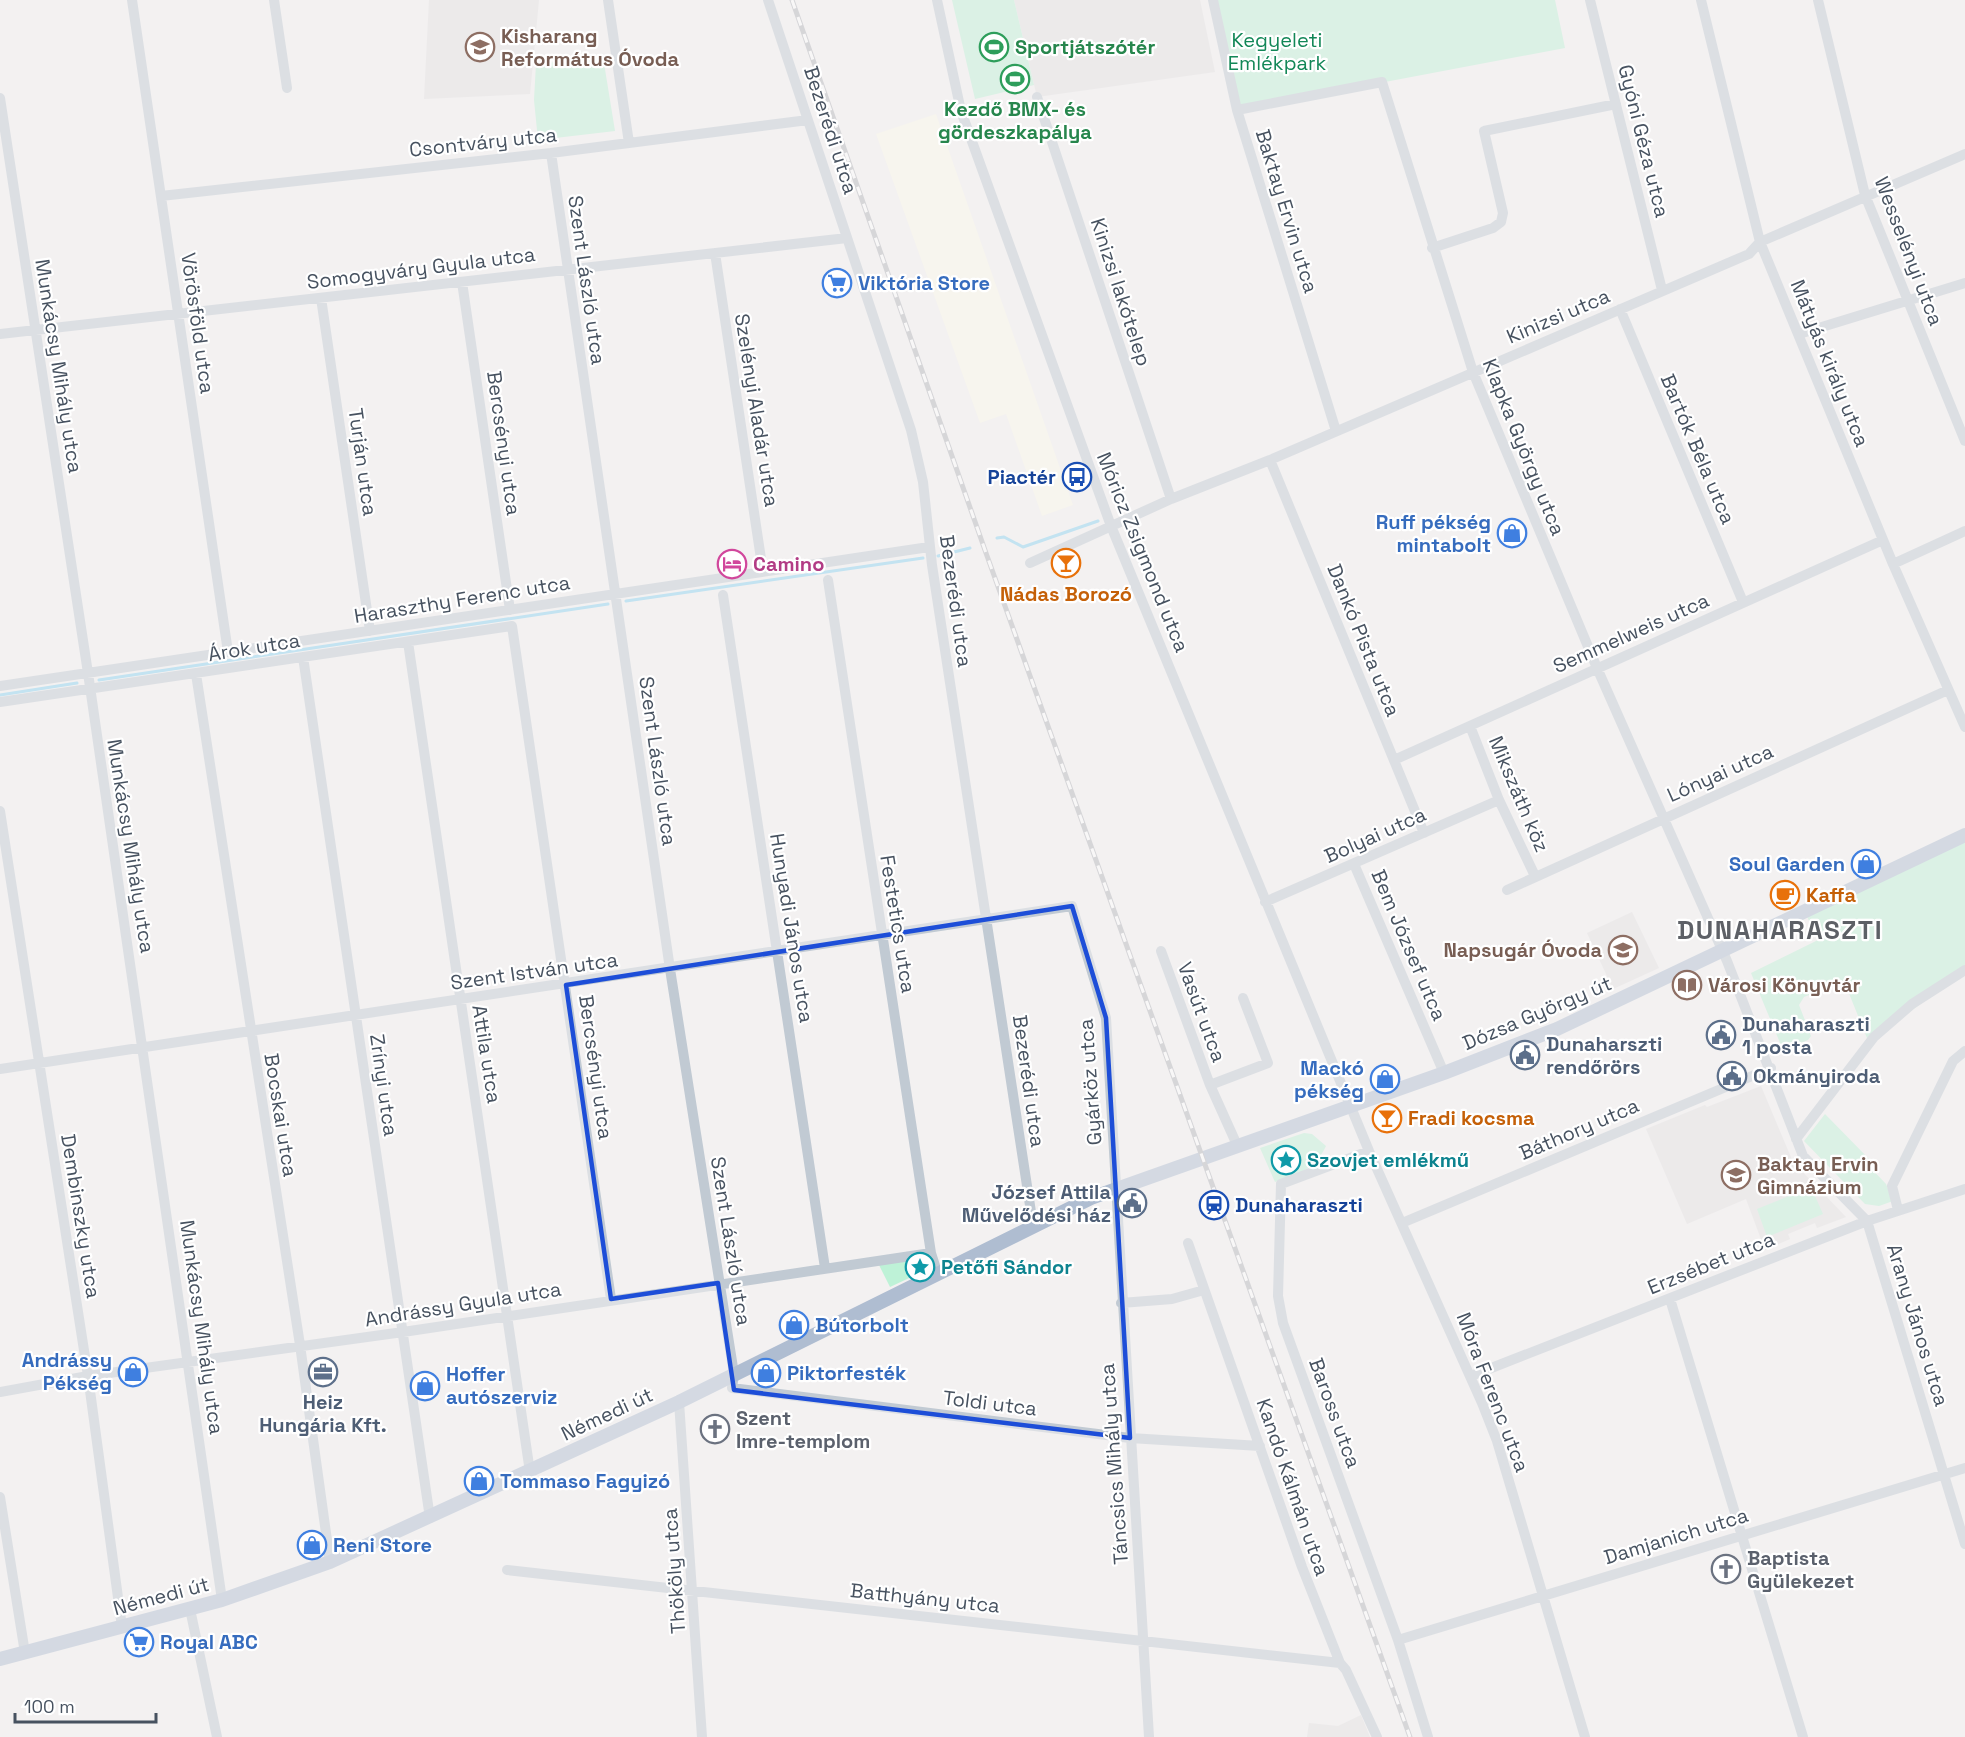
<svg xmlns="http://www.w3.org/2000/svg" width="1965" height="1737" font-family="'Space Grotesk',sans-serif">
<rect width="100%" height="100%" fill="#f3f1f1"/>
<!-- commercial -->
<path fill="#fdfaeb" d="M936,114L1073,505L1042,516L1006,414L980,423L876,134Z"/>
<!-- education -->
<path fill="#e4e2e3" d="M429,0H539L530,94L424,99Z
M1014,0H1200L1215,72L1037,97Z
M1632,912L1659,968L1613,989L1587,933Z
M1761,1086L1793,1162L1846,1217L1817,1228L1815,1223L1788,1234L1790,1239L1765,1250L1746,1199L1687,1224L1646,1129L1705,1105L1707,1107Z
M1361,1715L1370,1737H1307L1309,1723L1338,1726Z"/>
<!-- green -->
<path fill="#bef2d7" d="M952,0H1014L1034,85L975,99Z
M1213,0H1555L1565,48L1237,110Z
M603,57L615,131L538,140L534,100L536,64Z
M1965,831V970L1869,1043L1844,981L1804,997L1799,1005L1811,1036L1808,1040L1783,1050L1751,973L1818,940L1804,910Z
M1825,1114L1869,1159L1866,1163L1886,1184L1893,1201L1879,1206L1865,1204L1804,1141Z
M1304,1133L1312,1134L1326,1146C1314,1171 1300,1172 1275,1182L1260,1148Z
M1811,1187L1823,1214L1767,1237L1757,1209Z
M912,1260L919,1261L922,1272L890,1287L879,1265Z"/>
<g fill="none" stroke-linecap="round" stroke-linejoin="round">
<!-- stream -->
<path stroke="#89d2f1" stroke-width="3" d="M997,538L1004,537L1023,547L1098,521
M938,556L970,548
M626,601L923,558
M99,680L608,604
M0,695L77,683"/>
<!-- minor -->
<path stroke="#c1cad3" stroke-width="10" d="M132,0L228,652
M274,0L287,88
M608,0L629,143
M768,0L911,430L923,482L932,565L1033,1225
M937,0L961,111L1111,526L1369,1151L1482,1403L1497,1441L1585,1737
M1213,0L1237,110L1336,431
M1590,0L1662,290
M1701,0L1760,242L1893,564L1965,727
M1818,0L1865,195L1965,441
M1037,97L1171,499
M0,98L88,673L222,1600
M1237,110L1382,82L1473,372L1597,668L1727,961L1803,1156L1867,1221L1965,1544
M551,153L670,969L734,1374L732,1388L1130,1438L1260,1446
M161,196L551,153L808,120
M1432,248L1493,228L1501,222L1503,213L1484,131L1616,104
M715,253L763,572
M462,282L510,610
M321,298L370,631
M1620,309L1743,602
M0,334L847,238
M1799,334L1965,283
M1270,460L1424,833
M1030,563L1171,499L1270,460L1749,254L1760,242L1965,154
M1893,564L1965,531
M828,580L931,1253L937,1272
M723,595L825,1268
M408,642L530,1472
M303,657L430,1518
M196,674L300,1345L330,1562
M0,686L929,547
M0,702L512,626L611,1299
M1470,726L1499,800L1535,876
M1394,760L1883,540
M0,811L88,1376L122,1627
M1354,864L1444,1073
M1507,890L1948,690
M1265,902L1499,800
M1161,951L1210,1085L1237,1145
M0,1069L1072,906L1106,1018L1149,1737
M1210,1085L1268,1063L1243,998
M1796,1139L1874,1037L1912,1004L1965,970
M1369,1151L1281,1184L1278,1296L1283,1323L1398,1640L1428,1737
M1898,1210L1892,1186L1953,1061L1965,1051
M1402,1223L1771,1068
M1188,1243L1302,1567L1340,1663L1346,1670L1377,1737
M1670,1299L1803,1737
M1121,1303L1172,1299L1204,1290
M1471,1376L1867,1221L1965,1189
M0,1392L88,1376L403,1332L931,1253
M679,1402L702,1737
M0,1497L25,1653
M507,1570L1340,1663
M190,1609L217,1737
M1398,1640L1965,1468"/>
<!-- major -->
<path stroke="#afbdd1" stroke-width="14" d="M0,1659L222,1600L330,1562L679,1402L1091,1198L1444,1073L1557,1029L1965,835"/>
<!-- rail casing -->
<g stroke="#b3b5bb" stroke-width="5">
<path id="rail" d="M792,0L986,553L1410,1737"/>
</g>
<!-- rail -->
<use href="#rail" stroke="#fff" stroke-width="3" stroke-dasharray="9" stroke-linecap="butt"/>
</g>
<!-- marked area -->
<path d="M0 0H1965V1737H0ZM1072,906L1106,1018L1130,1438L734,1390L718,1283L611,1299L566,985Z" fill="#f3f1f1" fill-opacity=".55" fill-rule="evenodd"/>
<path fill="none" stroke="#1d4ed8" stroke-width="4.5" stroke-linejoin="round" d="M1072,906L1106,1018L1130,1438L734,1390L718,1283L611,1299L566,985Z"/>
<!-- icons -->
<defs>
<g id="school-ring" transform="scale(1.5)"><circle r="9.5" fill="#fff" stroke="#8d6e63" stroke-width="1.5"/><path d="M0-5L7-2L0 1L-7-2ZM-4 1L0 2.5L4 1V4Q0 6-4 4Z" fill="#8d6e63"/></g>
<g id="stadium-ring" transform="scale(1.5)"><circle r="9.5" fill="#fff" stroke="#2e9e5b" stroke-width="1.5"/><path d="M0-5a6.5 5 0 1 0 0 10a6.5 5 0 1 0 0-10ZM-3.5-1.8h7v3.6h-7Z" fill="#2e9e5b"/></g>
<g id="supermarket-ring" transform="scale(1.5)"><circle r="9.5" fill="#fff" stroke="#3f7fe0" stroke-width="1.5"/><path d="M-6-5.5h2.5l.6 2H6L4.5 2H-2.5L-4.4-4H-6ZM-1.5 3.2a1.3 1.3 0 1 0 .1 0ZM3 3.2a1.3 1.3 0 1 0 .1 0Z" fill="#3f7fe0"/></g>
<g id="bus-ring" transform="scale(1.5)"><circle r="9.5" fill="#fff" stroke="#1a4fb4" stroke-width="1.5"/><path d="M-5-6H5V4H4V6H2V4H-2V6H-4V4H-5ZM-3.5-4V0h7V-4ZM-3.5 1.2v1.5H-2V1.2ZM2 1.2v1.5H3.5V1.2Z" fill="#1a4fb4"/></g>
<g id="shop-ring" transform="scale(1.5)"><circle r="9.5" fill="#fff" stroke="#3f7fe0" stroke-width="1.5"/><path d="M-5-2.5h2.3a2.7 3.5 0 0 1 5.4 0H5L5.5 6h-11ZM-1.5-2.5h3a1.5 2.3 0 0 0-3 0Z" fill="#3f7fe0"/></g>
<g id="bar-ring" transform="scale(1.5)"><circle r="9.5" fill="#fff" stroke="#e8710a" stroke-width="1.5"/><path d="M-6-5H6L.8 .8V4.5H3.5V6h-7V4.5H-.8V.8Z" fill="#e8710a"/></g>
<g id="hotel-ring" transform="scale(1.5)"><circle r="9.5" fill="#fff" stroke="#d1479c" stroke-width="1.5"/><path d="M-6-4.5h1.5V1H6V5H4.5V3h-9V5H-6ZM-4 0a1.8 1.8 0 1 1 3.6 0ZM.5 0V-2.5h3Q6-2.5 6 0Z" fill="#d1479c"/></g>
<g id="cafe-ring" transform="scale(1.5)"><circle r="9.5" fill="#fff" stroke="#e8710a" stroke-width="1.5"/><path d="M-5.5-4.5H6V0H3Q3 3.5 0 3.5H-2.5Q-5.5 3.5-5.5 0ZM3-3.2v2h1.7v-2ZM-6 4.5H4V6H-6Z" fill="#e8710a"/></g>
<g id="library-ring" transform="scale(1.5)"><circle r="9.5" fill="#fff" stroke="#8d6e63" stroke-width="1.5"/><path d="M-6-4Q-3-5.5-.7-3.5V5Q-3 3-6 4ZM6-4Q3-5.5 .7-3.5V5Q3 3 6 4Z" fill="#8d6e63"/></g>
<g id="civic-ring" transform="scale(1.5)"><circle r="9.5" fill="#fff" stroke="#5c6f8a" stroke-width="1.5"/><path d="M-.6-6.5H3V-4.5H.6V-3L4-1V1h2V6H-6V1h2V-1L-.6-3ZM-1.2 2.5V6h2.4V2.5Z" fill="#5c6f8a"/></g>
<g id="sight-ring" transform="scale(1.5)"><circle r="9.5" fill="#fff" stroke="#0f9aa8" stroke-width="1.5"/><path d="M0-6L1.8-2.2L6-1.7L2.9 1.2L3.7 5.4L0 3.3L-3.7 5.4L-2.9 1.2L-6-1.7L-1.8-2.2Z" fill="#0f9aa8"/></g>
<g id="station-ring" transform="scale(1.5)"><circle r="9.5" fill="#fff" stroke="#1a4fb4" stroke-width="1.5"/><path d="M-3-6H3Q5-6 5-4V2Q5 4 3 4L4.5 6H3L1.5 4h-3L-3 6H-4.5L-3 4Q-5 4-5 2V-4Q-5-6-3-6ZM-3.5-4v3h7v-3ZM-3.5 1v1.5H-2V1ZM2 1v1.5H3.5V1Z" fill="#1a4fb4"/></g>
<g id="office-ring" transform="scale(1.5)"><circle r="9.5" fill="#fff" stroke="#5c6f8a" stroke-width="1.5"/><path d="M-6-3h4V-5.5h4V-3h4V5H-6ZM-1-4.5V-3h2v-1.5ZM-6 0V1H6V0Z" fill="#5c6f8a"/></g>
<g id="church-ring" transform="scale(1.5)"><circle r="9.5" fill="#fff" stroke="#6b7280" stroke-width="1.5"/><path d="M-1.2-6h2.4v3.5h3.3v2.4h-3.3V6h-2.4V-.1h-3.3v-2.4h3.3Z" fill="#6b7280"/></g>
</defs>
<g fill-rule="evenodd">
<use href="#school-ring" x="480" y="47"/>
<use href="#stadium-ring" x="994" y="47"/>
<use href="#stadium-ring" x="1015" y="79"/>
<use href="#supermarket-ring" x="837" y="283"/>
<use href="#bus-ring" x="1077" y="477"/>
<use href="#shop-ring" x="1512" y="533"/>
<use href="#bar-ring" x="1066" y="563"/>
<use href="#hotel-ring" x="732" y="564"/>
<use href="#shop-ring" x="1866" y="864"/>
<use href="#cafe-ring" x="1785" y="895"/>
<use href="#school-ring" x="1623" y="950"/>
<use href="#library-ring" x="1687" y="985"/>
<use href="#civic-ring" x="1721" y="1035"/>
<use href="#civic-ring" x="1525" y="1055"/>
<use href="#civic-ring" x="1732" y="1076"/>
<use href="#shop-ring" x="1385" y="1079"/>
<use href="#bar-ring" x="1387" y="1118"/>
<use href="#sight-ring" x="1286" y="1160"/>
<use href="#school-ring" x="1736" y="1175"/>
<use href="#civic-ring" x="1132" y="1203"/>
<use href="#station-ring" x="1214" y="1205"/>
<use href="#sight-ring" x="920" y="1267"/>
<use href="#shop-ring" x="794" y="1325"/>
<use href="#shop-ring" x="133" y="1372"/>
<use href="#office-ring" x="323" y="1372"/>
<use href="#shop-ring" x="766" y="1373"/>
<use href="#shop-ring" x="425" y="1386"/>
<use href="#church-ring" x="715" y="1429"/>
<use href="#shop-ring" x="479" y="1481"/>
<use href="#shop-ring" x="312" y="1545"/>
<use href="#church-ring" x="1726" y="1569"/>
<use href="#supermarket-ring" x="139" y="1642"/>
</g>
<g text-anchor="middle" dominant-baseline="central" stroke-width="4.5" stroke-linejoin="round" paint-order="stroke">
<!-- education labels -->
<g font-size="20" font-weight="bold" fill="#785e54" stroke="#fff" text-anchor="start">
<text x="501" y="36">Kisharang<tspan x="501" dy="23">Református Óvoda</tspan></text>
<text x="1602" y="950" text-anchor="end">Napsugár Óvoda</text>
<text x="1708" y="985">Városi Könyvtár</text>
<text x="1757" y="1164">Baktay Ervin<tspan x="1757" dy="23">Gimnázium</tspan></text>
</g>
<!-- park labels -->
<g font-size="20" fill="#128757" stroke="#fff">
<text x="1277" y="40">Kegyeleti<tspan x="1277" dy="23">Emlékpark</tspan></text>
</g>
<!-- leisure labels -->
<g font-size="20" font-weight="bold" fill="#27864d" stroke="#fff" text-anchor="start">
<text x="1015" y="47">Sportjátszótér</text>
<text x="1015" y="109" text-anchor="middle">Kezdő BMX- és<tspan x="1015" dy="23">gördeszkapálya</tspan></text>
</g>
<!-- street labels -->
<g font-size="20" fill="#475260" stroke="#fff">
<text transform="translate(831 130) rotate(72)">Bezerédi utca</text>
<text transform="translate(1644 141) rotate(76)">Gyóni Géza utca</text>
<text transform="translate(483 142) rotate(-6)">Csontváry utca</text>
<text transform="translate(1287 211) rotate(73)">Baktay Ervin utca</text>
<text transform="translate(1909 251) rotate(69)">Wesselényi utca</text>
<text transform="translate(421 268) rotate(-7)">Somogyváry Gyula utca</text>
<text transform="translate(587 280) rotate(82)">Szent László utca</text>
<text transform="translate(1121 292) rotate(72)">Kinizsi lakótelep</text>
<text transform="translate(1558 316) rotate(-23)">Kinizsi utca</text>
<text transform="translate(198 323) rotate(82)">Vörösföld utca</text>
<text transform="translate(1830 363) rotate(68)">Mátyás király utca</text>
<text transform="translate(59 366) rotate(81)">Munkácsy Mihály utca</text>
<text transform="translate(757 410) rotate(81)">Szelényi Aladár utca</text>
<text transform="translate(504 443) rotate(82)">Bercsényi utca</text>
<text transform="translate(1524 447) rotate(68)">Klapka György utca</text>
<text transform="translate(1698 449) rotate(67)">Bartók Béla utca</text>
<text transform="translate(363 462) rotate(82)">Turján utca</text>
<text transform="translate(1143 552) rotate(68)">Móricz Zsigmond utca</text>
<text transform="translate(462 599) rotate(-9)">Haraszthy Ferenc utca</text>
<text transform="translate(956 601) rotate(82)">Bezerédi utca</text>
<text transform="translate(1631 633) rotate(-24)">Semmelweis utca</text>
<text transform="translate(1364 640) rotate(68)">Dankó Pista utca</text>
<text transform="translate(254 647) rotate(-9)">Árok utca</text>
<text transform="translate(658 761) rotate(82)">Szent László utca</text>
<text transform="translate(1720 773) rotate(-24)">Lónyai utca</text>
<text transform="translate(1519 794) rotate(67)">Mikszáth köz</text>
<text transform="translate(1375 835) rotate(-24)">Bolyai utca</text>
<text transform="translate(131 846) rotate(81)">Munkácsy Mihály utca</text>
<text transform="translate(898 924) rotate(81)">Festetics utca</text>
<text transform="translate(792 928) rotate(81)">Hunyadi János utca</text>
<text transform="translate(1409 945) rotate(67)">Bem József utca</text>
<text transform="translate(534 971) rotate(-8)">Szent István utca</text>
<text transform="translate(1202 1012) rotate(70)">Vasút utca</text>
<text transform="translate(1537 1013) rotate(-23)">Dózsa György út</text>
<text transform="translate(487 1054) rotate(81)">Attila utca</text>
<text transform="translate(596 1067) rotate(82)">Bercsényi utca</text>
<text transform="translate(1029 1081) rotate(82)">Bezerédi utca</text>
<text transform="translate(1090 1082) rotate(-94)">Gyárköz utca</text>
<text transform="translate(384 1085) rotate(82)">Zrínyi utca</text>
<text transform="translate(281 1115) rotate(81)">Bocskai utca</text>
<text transform="translate(1579 1129) rotate(-23)">Báthory utca</text>
<text transform="translate(81 1216) rotate(81)">Dembinszky utca</text>
<text transform="translate(731 1241) rotate(81)">Szent László utca</text>
<text transform="translate(1711 1263) rotate(-22)">Erzsébet utca</text>
<text transform="translate(463 1304) rotate(-9)">Andrássy Gyula utca</text>
<text transform="translate(1918 1325) rotate(73)">Arany János utca</text>
<text transform="translate(202 1327) rotate(82)">Munkácsy Mihály utca</text>
<text transform="translate(1493 1392) rotate(69)">Móra Ferenc utca</text>
<text transform="translate(990 1403) rotate(7)">Toldi utca</text>
<text transform="translate(1335 1413) rotate(70)">Baross utca</text>
<text transform="translate(607 1414) rotate(-25)">Némedi út</text>
<text transform="translate(1114 1464) rotate(-94)">Táncsics Mihály utca</text>
<text transform="translate(1293 1487) rotate(71)">Kandó Kálmán utca</text>
<text transform="translate(1676 1536) rotate(-17)">Damjanich utca</text>
<text transform="translate(674 1571) rotate(-94)">Thököly utca</text>
<text transform="translate(161 1596) rotate(-15)">Némedi út</text>
<text transform="translate(925 1598) rotate(6)">Batthyány utca</text>
</g>
<!-- shop labels -->
<g font-size="20" font-weight="bold" fill="#366cbe" stroke="#fff" text-anchor="start">
<text x="858" y="283">Viktória Store</text>
<text x="1491" y="522" text-anchor="end">Ruff pékség<tspan x="1491" dy="23">mintabolt</tspan></text>
<text x="1845" y="864" text-anchor="end">Soul Garden</text>
<text x="1364" y="1068" text-anchor="end">Mackó<tspan x="1364" dy="23">pékség</tspan></text>
<text x="815" y="1325">Bútorbolt</text>
<text x="112" y="1360" text-anchor="end">Andrássy<tspan x="112" dy="23">Pékség</tspan></text>
<text x="787" y="1373">Piktorfesték</text>
<text x="446" y="1374">Hoffer<tspan x="446" dy="23">autószerviz</tspan></text>
<text x="500" y="1481">Tommaso Fagyizó</text>
<text x="333" y="1545">Reni Store</text>
<text x="160" y="1642">Royal ABC</text>
</g>
<!-- transit labels -->
<g font-size="20" font-weight="bold" fill="#164399" stroke="#fff" text-anchor="end">
<text x="1056" y="477">Piactér</text>
<text x="1235" y="1205" text-anchor="start">Dunaharaszti</text>
</g>
<!-- hotel labels -->
<g font-size="20" font-weight="bold" fill="#b23c85" stroke="#fff" text-anchor="start">
<text x="753" y="564">Camino</text>
</g>
<!-- food labels -->
<g font-size="20" font-weight="bold" fill="#c56008" stroke="#fff" text-anchor="start">
<text x="1066" y="594" text-anchor="middle">Nádas Borozó</text>
<text x="1806" y="895">Kaffa</text>
<text x="1408" y="1118">Fradi kocsma</text>
</g>
<!-- service labels -->
<g font-size="20" font-weight="bold" fill="#4e5e75" stroke="#fff" text-anchor="start">
<text x="1742" y="1024">Dunaharaszti<tspan x="1742" dy="23">1 posta</tspan></text>
<text x="1546" y="1044">Dunaharszti<tspan x="1546" dy="23">rendőrörs</tspan></text>
<text x="1753" y="1076">Okmányiroda</text>
<text x="1111" y="1192" text-anchor="end">József Attila<tspan x="1111" dy="23">Művelődési ház</tspan></text>
<text x="323" y="1402" text-anchor="middle">Heiz<tspan x="323" dy="23">Hungária Kft.</tspan></text>
</g>
<!-- culture labels -->
<g font-size="20" font-weight="bold" fill="#0d838f" stroke="#fff" text-anchor="start">
<text x="1307" y="1160">Szovjet emlékmű</text>
<text x="941" y="1267">Petőfi Sándor</text>
</g>
<!-- worship labels -->
<g font-size="20" font-weight="bold" fill="#5b616d" stroke="#fff" text-anchor="start">
<text x="736" y="1418">Szent<tspan x="736" dy="23">Imre-templom</tspan></text>
<text x="1747" y="1558">Baptista<tspan x="1747" dy="23">Gyülekezet</tspan></text>
</g>
<!-- district labels -->
<g font-size="26" font-weight="bold" letter-spacing="1.5" fill="#5d6066" stroke="#fff">
<text x="1780" y="930">DUNAHARASZTI</text>
</g>
</g>
<!-- scale -->
<path d="M15 1713v9h141v-9" fill="none" stroke="#475260" stroke-width="3"/>
<text x="24" y="1713" font-size="18" fill="#475260" stroke="#ffffff" stroke-width="4.5" paint-order="stroke">100 m</text>
</svg>
